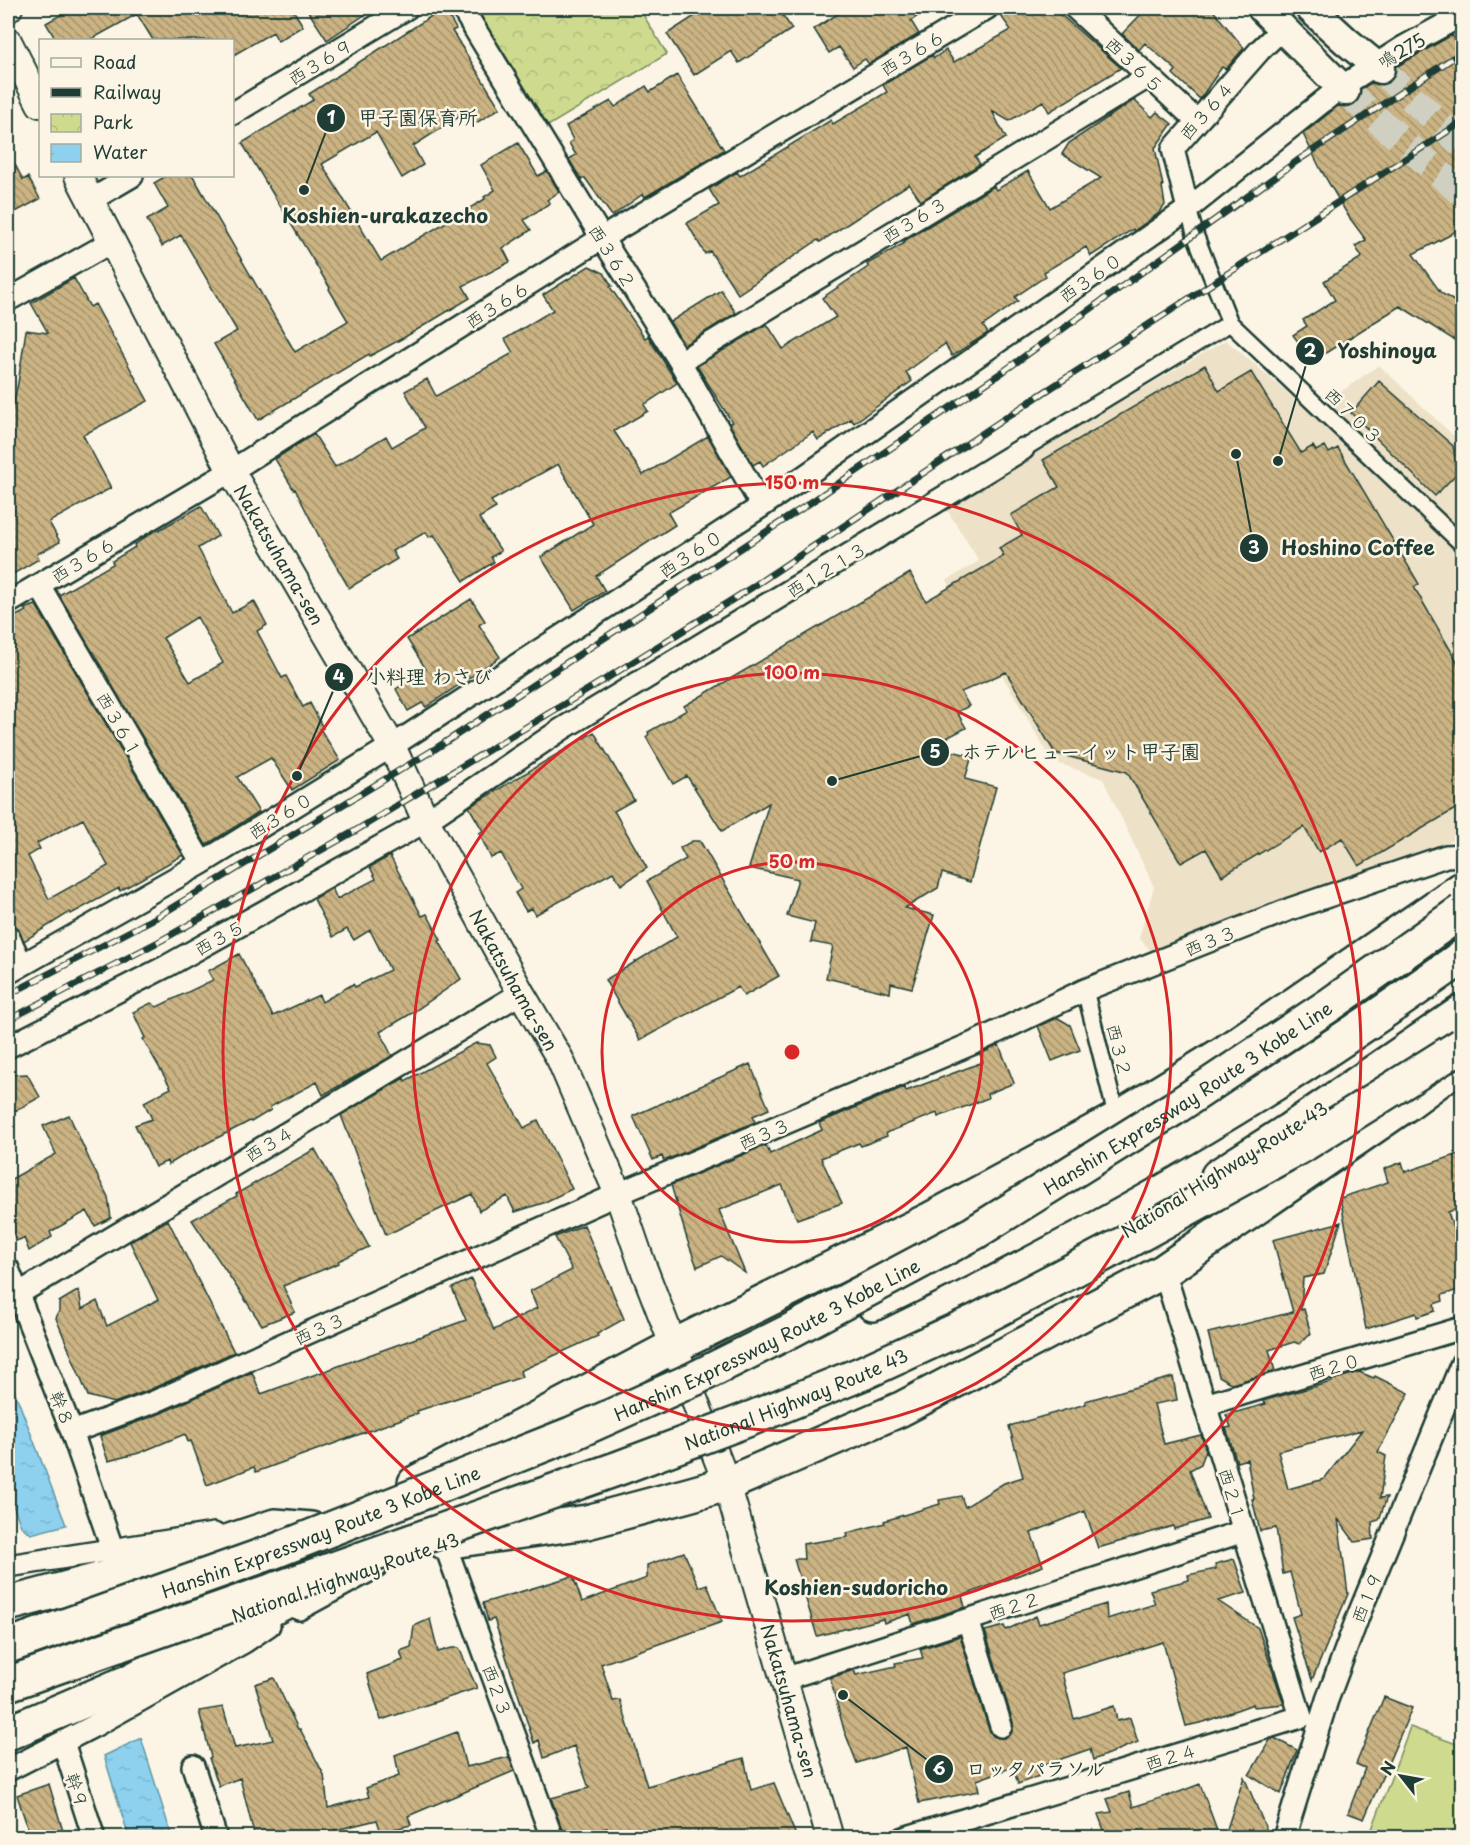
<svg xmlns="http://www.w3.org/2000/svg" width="1470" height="1845" font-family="'Playpen Sans','Klee One',sans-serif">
<defs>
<pattern id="park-crowns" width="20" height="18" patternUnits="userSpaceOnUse" patternTransform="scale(1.5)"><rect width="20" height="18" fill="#ceda8e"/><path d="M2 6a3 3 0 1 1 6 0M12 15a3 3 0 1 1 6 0" fill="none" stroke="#b0bc7b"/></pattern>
<pattern id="water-ripples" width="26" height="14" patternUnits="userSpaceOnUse" patternTransform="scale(1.5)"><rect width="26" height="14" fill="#8dd1ef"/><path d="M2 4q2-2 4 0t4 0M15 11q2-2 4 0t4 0" fill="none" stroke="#79b4ce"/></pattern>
<pattern id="building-back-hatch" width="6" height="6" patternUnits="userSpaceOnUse" patternTransform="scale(1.5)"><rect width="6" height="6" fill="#cbb383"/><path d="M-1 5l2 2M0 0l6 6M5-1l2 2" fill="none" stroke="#a4936c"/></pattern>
</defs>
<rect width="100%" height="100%" fill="#fcf5e5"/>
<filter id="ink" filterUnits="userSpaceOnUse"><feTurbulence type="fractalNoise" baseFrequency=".0167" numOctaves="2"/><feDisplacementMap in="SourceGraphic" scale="12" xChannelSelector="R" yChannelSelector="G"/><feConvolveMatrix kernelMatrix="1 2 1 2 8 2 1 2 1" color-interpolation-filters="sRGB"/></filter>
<g filter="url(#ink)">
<!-- built -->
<path fill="#ede1c8" d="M1226,340L1311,413L1379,365L1462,444V846L1453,840L1151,951L1139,938L1154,887L1103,779L1052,761L947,580L979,561L944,505Z"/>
<!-- green -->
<path fill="#ceda8e" stroke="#768c61" stroke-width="1.5" d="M1410,1727L1462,1746V1837H1369Z"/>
<!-- park -->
<path fill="url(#park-crowns)" stroke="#768c61" stroke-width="1.5" d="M476,8H639L667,54L548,126Z"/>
<!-- water -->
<path fill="url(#water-ripples)" stroke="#6196a4" stroke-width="1.5" d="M8,1374L66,1525L31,1534L21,1526L8,1492Z
M141,1738L172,1837H129L104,1756Z"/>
<!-- building -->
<path fill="url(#building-back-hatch)" stroke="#1f3d34" stroke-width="1.5" fill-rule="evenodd" d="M73,8H292L303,26L278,41L273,32L232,56V40H153L137,14L90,40H56L46,23Z
M306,8H375L327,40Z
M444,8L456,29L452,31L500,108L473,125L465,113L413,146L423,165L402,178L376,132L322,164L381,261L485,199L484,197L495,190L481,165L518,143L538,176L547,171L559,192L547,200L550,203L524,220L531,230L503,248L510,262L463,286L470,298L405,337L370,356L369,354L258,420L214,344L237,331L181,235L162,246L147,220L168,208L154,183L166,176H193L295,352L348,321L329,289L330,288L242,143L313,100L309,94Z
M707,8H778L792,29L739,63L731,51L694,75L667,34Z
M847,8H929L911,21L919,34L869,64L865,59L853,67L839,47L829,53L814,29Z
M1013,8H1053L1121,68L1049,112L1043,101L1009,121L992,111L1006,138L975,157L980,164L921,201L909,184L820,242L818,240L738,294L710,251L705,254L687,223L719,205L709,189L737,172L740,176L831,120L833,124L887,92L883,85L932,55L934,58L946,50L954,62L1011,30L1001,16Z
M1147,8H1211L1244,48L1226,69L1222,67L1200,99L1173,74L1176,70L1145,43L1139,50L1122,34Z
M1452,35L1462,49V226L1450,235L1413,254L1441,293L1462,306V345L1400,306L1313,361L1293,335L1307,326L1303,320L1335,300L1324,281L1362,257L1355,246L1366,240L1349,217L1321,170L1303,134L1338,106L1349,107L1356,103L1361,96V89L1371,83L1378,85L1386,84L1393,79L1396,72V67Z
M677,75L724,150L645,197L643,194L612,216L585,178L582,179L580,178L569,159L576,155L569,143L573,140L566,126L611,101L615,107L646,86L650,92Z
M1134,100L1152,117L1157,112L1172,124L1155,148L1163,186H1162L1165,205L1159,213L1134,231L1133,229L1091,256L1086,247L1044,272L1046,276L1015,297L1018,301L983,326L988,333L952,356L945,344L906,372L912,381L854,423L851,419L818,440L813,432L763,466L760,461L753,465L729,423L732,422L697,366L767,324L783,349L836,317L822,298L868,267L867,264L905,243L904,241L994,186L996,190L1028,171L1050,208L1101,178L1062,154L1069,143Z
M8,151L23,180L28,177L40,199L8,216Z
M589,266L604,273L612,286L610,287L645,338L648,336L677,383L644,405L648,411L614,431L643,475L708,436L731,477L668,513L675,525L596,576L605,591L574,610L541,557L593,524L558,464L491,501L496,508L479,518L501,551L491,557L494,562L464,581L434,535L429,537L426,532L392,551L397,559L349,588L322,542L295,489L294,490L275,459L314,434L335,467L386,436L392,447L425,428L405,391L427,379L436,396L513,353L505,339L553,310L543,295Z
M74,278L90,307L95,304L148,401L83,435L111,488L49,522L60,542L37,554L39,559L8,577V427L18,383L26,330L48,333L31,303Z
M721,290L736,313L684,345L670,322Z
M1205,365L1219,391L1251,372L1301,453L1313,446L1316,451L1325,446L1329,453L1338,448L1419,584L1414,587L1462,670V805L1359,866L1342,838L1319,852L1304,827L1222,876L1206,849L1181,863L1127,772L1055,753L1006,672L961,692L969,706L957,712L966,728L931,746L972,756L965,779L996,787L970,882L942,873L938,888L905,908L934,915L912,988L891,983L890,993L826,978L833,946L811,942L815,923L787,916L798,879L749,868L769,803L722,831L687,776L673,784L646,737L649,734L648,732L687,710L684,706L910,573L926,601L1004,556L999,548L1022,535L1011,515L1059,487L1043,460Z
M1379,381L1453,446L1458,472L1435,496L1351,413Z
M201,506L218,536L198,548L232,613L254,601L267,625L257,631L282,678L286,676L303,707L310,703L323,728L320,729L340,760L292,790L271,758L237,777L259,812L206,845L59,595L113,564L112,561L135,547L134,545L156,530L157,531ZM197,617L223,663L190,682L163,638Z
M471,599L485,621L479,625L500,657L426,707L422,703L408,711L396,689L426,669L407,639Z
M36,605L183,855L120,891L119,888L71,914L70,912L24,941L16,926L8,923V620L26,611L24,609ZM83,819L108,866L49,899L28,856L40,849L37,843Z
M594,732L634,800L614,811L647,868L621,885L613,872L535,915L532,908L526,911L515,893L521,889L501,853L491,858L479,833L483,831L469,807Z
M692,841H700L779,976L744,996L738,987L640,1040L605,980L677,937L647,881L686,859L680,848Z
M390,856L422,916L427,914L441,940L439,941L461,979L412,1013L380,1032L392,1056L323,1095L317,1082L270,1107L271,1110L251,1122L250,1121L184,1155L168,1165L167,1161L155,1167L135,1125L152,1119L144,1102L171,1088L143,1039L145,1038L133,1012L151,1003L157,1007L213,980L208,971L239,954L273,1016L319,995L322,1002L353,984L355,987L390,970L370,930L354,940L347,929L333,937L314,899L332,888L337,899L376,879L370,867Z
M1058,1018L1070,1025L1080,1050L1052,1061L1038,1026Z
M476,1043L490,1045L496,1057L487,1063L524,1128L538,1120L572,1189L543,1203L515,1212L507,1196L479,1211L472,1194L386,1235L341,1115L404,1078L405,1081Z
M999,1045L1014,1083L987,1094L988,1098L938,1117L937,1113L886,1133L887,1136L861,1146L859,1143L821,1158L842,1203L797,1219L782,1185L719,1210L745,1273L721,1256L697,1267L687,1239L671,1185L766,1145L770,1154L822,1130L819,1123L904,1087L906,1091L983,1062L980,1054Z
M750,1064L769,1109L753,1116L755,1122L664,1161L662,1156L653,1160L633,1116Z
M27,1074L40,1097L8,1115V1075Z
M69,1115L90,1161L108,1197L111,1218L95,1226L87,1211L50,1232L52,1237L29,1251L24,1238L16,1241L8,1216V1181L56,1154L43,1126Z
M315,1149L369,1247L338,1261L339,1263L283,1286L295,1312L262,1325L192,1220L237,1196L236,1194Z
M1462,1153V1207L1448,1212L1462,1257V1289L1442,1295L1443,1301L1434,1304L1435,1311L1417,1317L1416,1313L1366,1329L1340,1198L1388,1182L1384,1169L1402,1162L1405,1172Z
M168,1220L234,1352L149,1390L114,1403L88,1396L56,1318L59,1311V1302L79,1290L82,1309L97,1301L107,1326L158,1300L130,1242Z
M1341,1222L1324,1274L1303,1278L1301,1310L1304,1309L1311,1334L1299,1344L1294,1342L1269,1350L1275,1371L1232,1384L1219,1376L1208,1333L1293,1312L1273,1240Z
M584,1225L624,1319L597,1334L598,1336L520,1371L522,1377L417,1411L418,1413L256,1472L254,1467L207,1485L191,1441L188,1442L185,1434L139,1453L108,1461L100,1436L159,1414L252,1372L261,1394L466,1320L452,1288L471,1279L494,1330L537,1308L530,1291L572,1270L555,1237Z
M1359,1372L1374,1378L1375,1376L1409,1393L1378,1452L1386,1456L1380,1498L1387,1497L1379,1520L1372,1522L1373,1539L1355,1542L1338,1519L1348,1594L1312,1680L1292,1617L1301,1614L1290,1572L1283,1574L1276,1528L1260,1531L1252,1499H1254L1247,1459L1237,1462L1226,1428L1231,1427L1226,1415L1266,1404L1262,1401L1332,1382V1380ZM1362,1430L1324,1479L1288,1489L1278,1451Z
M1173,1377L1177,1400L1154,1404L1164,1444L1201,1435L1206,1450L1201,1464L1190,1470L1208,1519L1174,1529L1173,1526L1098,1548L1085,1511L1031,1533L1043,1566L962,1596L965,1607L913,1624L910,1614L884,1623L883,1619L817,1636L794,1559H804L803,1544L848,1537L847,1533L885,1523L884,1521L940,1504L939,1500L961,1496L965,1507L1004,1483L1023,1477L1009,1426L1086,1404L1085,1401Z
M684,1552L699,1587L707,1584L722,1622L601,1664L613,1701L620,1700L647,1786L744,1758L751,1790L774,1783L797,1838H610L607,1828L568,1837L560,1824L551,1798L589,1788L574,1746L544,1758L539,1740L534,1743L494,1619L488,1621L483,1603L573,1576L582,1602L647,1578V1565Z
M1234,1559L1246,1593L1218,1601L1258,1628L1284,1704L1254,1707L1253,1704L1204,1722L1186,1726L1163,1642L1062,1673L1074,1719L1114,1706L1117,1721L1130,1718L1138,1742L1093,1760L1090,1749L1038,1767L1039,1776L1018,1784L1013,1767L977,1780L979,1791L919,1803L906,1747L857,1763L844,1730L830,1678L854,1670L856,1675L896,1666L895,1663L923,1658L920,1649L960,1636L989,1730L993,1736L999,1738H1004L1011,1734L1013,1728V1722L985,1631L1004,1626L1006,1630L1036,1616L1039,1624L1106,1604L1107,1619L1155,1604L1150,1590L1189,1580L1188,1575L1216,1569L1215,1564Z
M430,1619L438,1652L452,1648H459L477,1688L381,1720L367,1674L403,1660L400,1651L411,1647L414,1626Z
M274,1678L298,1729H300L324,1775L328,1808L369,1797L366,1788L399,1776L395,1755L457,1732L466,1767L509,1757L514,1771L408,1816L411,1825L381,1832L377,1820L303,1838H255L240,1778L219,1786L209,1758L211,1757L199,1711L223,1707L235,1748L273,1740L255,1684Z
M1384,1697L1412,1708L1364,1819L1348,1813L1365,1768L1356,1764Z
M1274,1738L1297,1750L1281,1794L1249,1775L1270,1740Z
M1244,1777L1270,1838H1224Z
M49,1784L65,1838H31L17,1795Z
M1200,1784L1220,1838H1107L1098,1814L1112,1812L1107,1799L1129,1792L1133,1807L1169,1795V1796Z"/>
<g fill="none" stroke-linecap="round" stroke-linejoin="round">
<!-- secondary-tunnel -->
<path stroke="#d0d0c2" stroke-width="28" stroke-dasharray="28 14" stroke-linecap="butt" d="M1380,69L1462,144
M1345,91L1462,193"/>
<!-- pedestrian casing -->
<g stroke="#1f3d34" stroke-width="20">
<path id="pedestrian" d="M1188,209L1196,237L1230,323L1462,544
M1023,449L1230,323
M1085,990L1117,1119"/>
</g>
<!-- minor casing -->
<g stroke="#1f3d34" stroke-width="26">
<path id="minor" d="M462,8L602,238L680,362L762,506
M1075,8L1197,121
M232,114L407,8
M91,200L132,176
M1188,209L1173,149L1260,50L1283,28
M8,300L113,241
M680,362L1148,77
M39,585L202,863
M8,603L231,471L602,238L987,8
M8,936L22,965
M8,973L202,863L392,746L762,506L1188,209L1341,87L1402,48L1462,15
M8,1047L167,966L426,821L562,729L1023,449
M8,1269L72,1432L112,1548
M1164,1271L1301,1717
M18,1294L521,993
M1205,1405L1462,1328
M72,1432L154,1402L618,1194L976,1042L1085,990L1290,909L1446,856L1462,855
M444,1542L552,1838
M8,1566L214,1534
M299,1609L376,1567
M968,1620L1001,1726
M784,1679L1244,1531
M63,1742L94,1838
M193,1766L216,1838
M8,1770L94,1726L244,1642L269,1625
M904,1838L1301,1717
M1284,1838L1327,1700L1359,1614L1462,1363"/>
</g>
<!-- tertiary casing -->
<g stroke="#1f3d34" stroke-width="30">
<g id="tertiary">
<path d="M8,9L9,8"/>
<path d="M8,41L40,104"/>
<path id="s1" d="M78,176L231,471L392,746L426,821L521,993L560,1059L618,1194L642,1264L727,1484L830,1838"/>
</g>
</g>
<!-- secondary casing -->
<g stroke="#1f3d34" stroke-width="33">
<path id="secondary" d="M1262,8L1345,91
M1310,8L1346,41L1380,69"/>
</g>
<!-- trunk casing -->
<g stroke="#1f3d34" stroke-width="38">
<path id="trunk" d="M1218,1176L1288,1131L1462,1012
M873,1304C1006,1239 1137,1170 1263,1091C1331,1049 1397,1003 1462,957
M415,1483L674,1346L931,1219L1117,1119L1224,1053L1462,889
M444,1542L587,1522L688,1495L727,1484L901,1409L1164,1271L1405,1105L1462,1063"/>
</g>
<!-- motorway casing -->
<g stroke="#1f3d34" stroke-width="38">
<path id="motorway" d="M8,1604L166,1562L275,1526L311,1529
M8,1733L128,1682L308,1590"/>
</g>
<!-- pedestrian -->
<use href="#pedestrian" stroke="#fcf5e5" stroke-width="15"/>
<!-- minor -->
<use href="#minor" stroke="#fcf5e5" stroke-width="21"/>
<!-- tertiary -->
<use href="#tertiary" stroke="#fcf5e5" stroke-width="26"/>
<!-- secondary -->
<use href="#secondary" stroke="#fcf5e5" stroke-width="28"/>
<!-- trunk -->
<use href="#trunk" stroke="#fcf5e5" stroke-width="33"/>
<!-- motorway -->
<use href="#motorway" stroke="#fcf5e5" stroke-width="33"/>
<!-- rail casing -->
<g stroke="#1f3d34" stroke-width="7">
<path id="rail" d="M8,995L155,918L435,749L801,509L1004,371L1297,161L1462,52
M8,1020L160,941L355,831L604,680L751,588L1043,393L1462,122"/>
</g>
<!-- rail -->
<use href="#rail" stroke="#fcf5e5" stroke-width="4.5" stroke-dasharray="14" stroke-linecap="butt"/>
<!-- motorway-bridge casing -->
<g stroke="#1f3d34" stroke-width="38" stroke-linecap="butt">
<g id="motorway-bridge">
<path id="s2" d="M8,1646L275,1551L571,1434L694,1379L794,1329L974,1233L1173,1109L1331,1004L1462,911"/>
<path id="s3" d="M8,1684L619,1468L752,1418L863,1373L974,1322L1121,1245L1303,1145L1462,1045"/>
</g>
</g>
<!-- motorway-bridge -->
<use href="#motorway-bridge" stroke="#fcf5e5" stroke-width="33"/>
</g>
</g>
<!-- distance rings -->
<g fill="none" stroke="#d62828" stroke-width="3">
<circle cx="792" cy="1052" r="190"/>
<circle cx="792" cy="1052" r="379"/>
<circle cx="792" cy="1052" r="569"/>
</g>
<g text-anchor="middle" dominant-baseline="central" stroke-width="5" stroke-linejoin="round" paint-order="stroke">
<!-- street labels -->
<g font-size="18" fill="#1f3d34" stroke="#fcf5e5">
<text transform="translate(1401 50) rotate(-30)">鳴275</text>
<text transform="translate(912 52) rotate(-31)">西３６６</text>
<text transform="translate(320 61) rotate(-31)">西３６９</text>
<text transform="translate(1135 64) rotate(43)">西３６５</text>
<text transform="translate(1206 110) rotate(-49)">西３６４</text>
<text transform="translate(914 219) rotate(-31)">西３６３</text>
<text transform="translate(613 256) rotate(58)">西３６２</text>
<text transform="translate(1090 277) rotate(-35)">西３６０</text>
<text transform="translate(497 304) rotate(-32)">西３６６</text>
<text transform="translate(1354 415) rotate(44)">西７０３</text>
<text transform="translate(690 553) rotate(-33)">西３６０</text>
<text stroke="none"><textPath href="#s1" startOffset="429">Nakatsuhama-sen</textPath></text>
<text transform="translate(83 559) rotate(-31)">西３６６</text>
<text transform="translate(826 569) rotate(-31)">西１２１３</text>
<text transform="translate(120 724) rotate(60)">西３６１</text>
<text transform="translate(280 815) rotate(-32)">西３６０</text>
<text transform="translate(219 937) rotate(-29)">西３５</text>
<text transform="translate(1210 940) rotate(-22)">西３３</text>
<text stroke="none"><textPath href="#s1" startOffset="915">Nakatsuhama-sen</textPath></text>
<text transform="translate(1120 1050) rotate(76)">西３２</text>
<text stroke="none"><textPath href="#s2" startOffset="1305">Hanshin Expressway Route 3 Kobe Line</textPath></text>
<text transform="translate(764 1133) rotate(-23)">西３３</text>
<text transform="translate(269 1143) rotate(-31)">西３４</text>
<text transform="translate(1224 1169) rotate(-32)">National Highway Route 43</text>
<text transform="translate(319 1328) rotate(-24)">西３３</text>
<text stroke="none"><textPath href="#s2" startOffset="819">Hanshin Expressway Route 3 Kobe Line</textPath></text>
<text transform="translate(1334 1366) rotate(-17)">西２０</text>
<text stroke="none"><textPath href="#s3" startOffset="838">National Highway Route 43</textPath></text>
<text transform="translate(63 1408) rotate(68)">幹８</text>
<text transform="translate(1233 1494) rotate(73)">西２１</text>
<text stroke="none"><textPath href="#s2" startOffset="333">Hanshin Expressway Route 3 Kobe Line</textPath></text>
<text transform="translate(345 1577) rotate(-19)">National Highway Route 43</text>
<text transform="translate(1366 1597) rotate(-68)">西１９</text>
<text transform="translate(1014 1605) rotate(-18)">西２２</text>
<text transform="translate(498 1690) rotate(70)">西２３</text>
<text stroke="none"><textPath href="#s1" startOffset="1689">Nakatsuhama-sen</textPath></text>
<text transform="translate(1171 1756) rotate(-17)">西２４</text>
<text transform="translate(78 1790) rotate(72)">幹９</text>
</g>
<!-- neighbourhood labels -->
<g font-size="20" font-weight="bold" fill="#1f3d34" stroke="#fcf5e5">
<text x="385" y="215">Koshien-urakazecho</text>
<text x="856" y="1587">Koshien-sudoricho</text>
</g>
</g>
<circle cx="792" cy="1052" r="9" fill="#d62828" stroke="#fcf5e5" stroke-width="3"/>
<g font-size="18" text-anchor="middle" font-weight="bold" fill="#d62828" stroke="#fcf5e5" stroke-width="5" stroke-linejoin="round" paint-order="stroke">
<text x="792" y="489">150 m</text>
<text x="792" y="679">100 m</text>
<text x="792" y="868">50 m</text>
</g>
<!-- callouts -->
<path fill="none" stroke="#1f3d34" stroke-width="2" d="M304 190L331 118M1278 461L1310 351M1236 454L1254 548M297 776L339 677M832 781L935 752M843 1695L939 1769"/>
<g fill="#1f3d34" stroke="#fcf5e5" stroke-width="2">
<circle cx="304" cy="190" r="6"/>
<circle cx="1278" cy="461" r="6"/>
<circle cx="1236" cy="454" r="6"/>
<circle cx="297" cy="776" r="6"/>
<circle cx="832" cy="781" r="6"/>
<circle cx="843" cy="1695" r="6"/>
<circle cx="331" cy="118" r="15"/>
<circle cx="1310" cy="351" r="15"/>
<circle cx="1254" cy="548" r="15"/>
<circle cx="339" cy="677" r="15"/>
<circle cx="935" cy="752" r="15"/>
<circle cx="939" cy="1769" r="15"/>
</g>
<g font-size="18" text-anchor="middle" font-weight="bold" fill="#fff">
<text x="331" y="124">1</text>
<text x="1310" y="357">2</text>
<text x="1254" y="554">3</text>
<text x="339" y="683">4</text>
<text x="935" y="758">5</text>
<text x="939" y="1775">6</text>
</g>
<g font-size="20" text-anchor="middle" font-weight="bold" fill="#1f3d34" stroke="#fcf5e5" stroke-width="5" stroke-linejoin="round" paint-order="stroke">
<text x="418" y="125">甲子園保育所</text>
<text x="1387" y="358">Yoshinoya</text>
<text x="1358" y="555">Hoshino Coffee</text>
<text x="429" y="684">小料理 わさび</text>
<text x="1081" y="759">ホテルヒューイット甲子園</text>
<text x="1036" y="1776">ロッタパラソル</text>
</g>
<!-- margin -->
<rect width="1470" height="1845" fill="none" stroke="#fcf5e5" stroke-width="30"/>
<rect x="15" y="15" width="1440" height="1815" fill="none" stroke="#1f3d34" stroke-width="2" filter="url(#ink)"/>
<!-- legend -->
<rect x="39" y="39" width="195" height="138" fill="#fcf5e5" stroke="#a4ab9e" stroke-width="1.5"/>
<rect x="51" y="58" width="30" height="9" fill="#fcf5e5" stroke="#a4ab9e" stroke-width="1.5"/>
<text x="93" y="69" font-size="18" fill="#1f3d34">Road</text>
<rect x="51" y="88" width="30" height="9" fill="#1f3d34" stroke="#a4ab9e" stroke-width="1.5"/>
<text x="93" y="99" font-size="18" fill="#1f3d34">Railway</text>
<rect x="51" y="114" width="30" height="18" fill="url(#park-crowns)" stroke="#a4ab9e" stroke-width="1.5"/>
<text x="93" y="129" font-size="18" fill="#1f3d34">Park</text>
<rect x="51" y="144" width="30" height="18" fill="url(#water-ripples)" stroke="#a4ab9e" stroke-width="1.5"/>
<text x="93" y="159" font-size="18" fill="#1f3d34">Water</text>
<!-- north arrow -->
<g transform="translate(1401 1776) rotate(301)" stroke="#fcf5e5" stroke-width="4.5" paint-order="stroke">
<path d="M0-4.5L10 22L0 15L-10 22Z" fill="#1f3d34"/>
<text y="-9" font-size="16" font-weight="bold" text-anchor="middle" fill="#1f3d34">N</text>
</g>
</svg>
